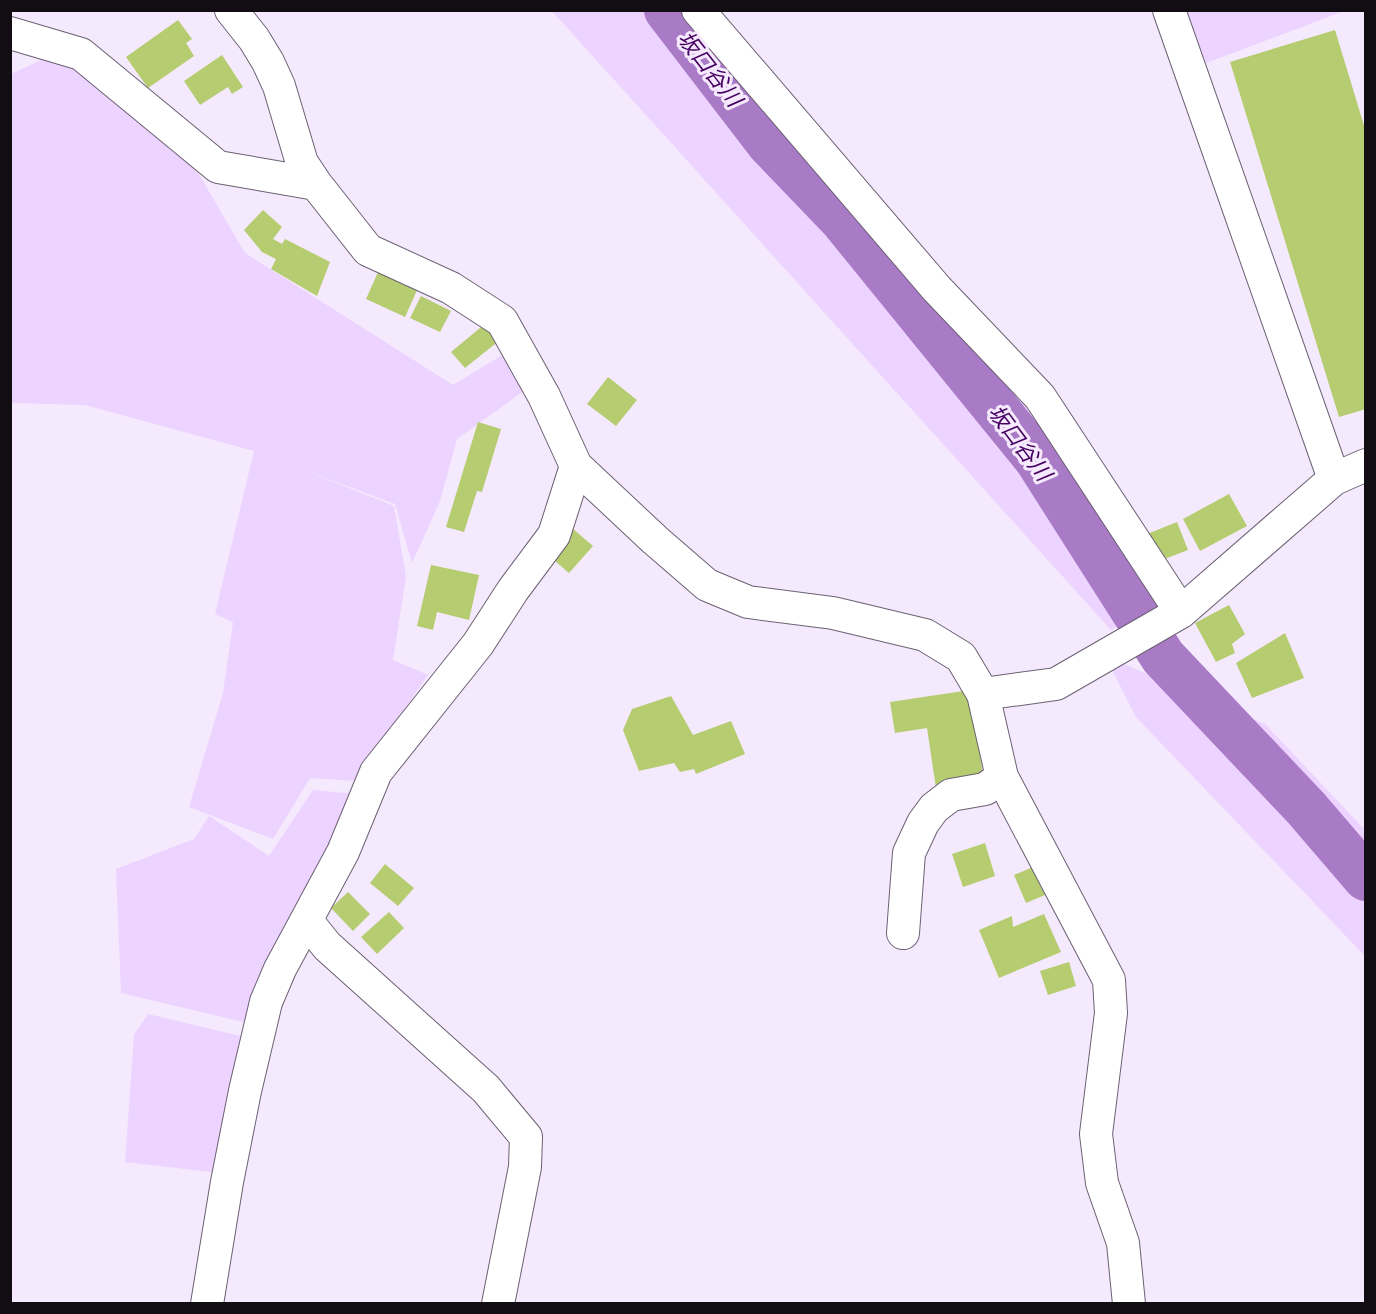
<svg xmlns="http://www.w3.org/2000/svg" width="1376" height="1314" font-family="'Noto Sans','Noto Sans JP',sans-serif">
<rect width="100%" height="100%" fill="#f5e9fd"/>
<!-- green -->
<path fill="#edd3ff" d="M552,11H698L1059,432L1098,491L1145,610L1111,630Z
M1186,11H1344L1206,63Z
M65,49L187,154L245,253L453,385L512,349L528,388L457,439L440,501L412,563L395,504L296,467L394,506L406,577L393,660L428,675L374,753L372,782L310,778L273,839L189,807L223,693L233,622L215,614L254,451L85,405L11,403V74Z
M1105,656L1265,724L1365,830V956L1136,717Z
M313,790L367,795L260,1026L121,993L116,869L194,839L209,816L269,856Z
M148,1014L249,1038L220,1173L125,1162L134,1035Z"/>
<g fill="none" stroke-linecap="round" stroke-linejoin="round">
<!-- river -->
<path stroke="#a97ac6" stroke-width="46" d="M667,10L769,143L842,219L1037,459L1163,657L1306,808L1366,878"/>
</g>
<!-- building -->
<path fill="#b6cc70" d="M178,20L192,39L186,43L194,56L148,88L126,57Z
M1335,30L1366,132V409L1339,417L1230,62Z
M222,55L243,87L232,94L228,87L200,105L184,81Z
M263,210L282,227L273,239L282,244L285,239L330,262L317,296L271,269L276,259L262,252L244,230Z
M379,270L418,288L405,317L366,299Z
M421,296L451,311L440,332L410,318Z
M486,323L505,336L465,368L451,352Z
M608,377L637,400L616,426L587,404Z
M478,422L501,429L482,492L477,491L464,532L446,527Z
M1229,494L1247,526L1200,551L1183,519Z
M1177,522L1188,550L1157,562L1147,534Z
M572,528L593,546L569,573L548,555Z
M431,565L479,575L469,620L437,612L433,630L417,626Z
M1229,605L1245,634L1232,644L1235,653L1216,662L1195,623Z
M1285,633L1304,678L1252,698L1236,663Z
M970,690L984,781L936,788L927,728L895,733L890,702Z
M671,696L693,735L731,721L745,754L696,774L694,769L680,772L674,763L639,771L623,730L632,709Z
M985,843L995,876L963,887L952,854Z
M385,864L414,888L398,906L370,883Z
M1033,867L1045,895L1026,903L1014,875Z
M348,892L370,914L353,931L331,908Z
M389,912L404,928L377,954L361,937Z
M1044,914L1061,952L999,978L979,930L1012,916L1013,927Z
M1069,962L1076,986L1048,995L1040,971Z"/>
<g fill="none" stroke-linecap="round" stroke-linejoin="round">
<!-- minor casing -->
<g stroke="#6b6172" stroke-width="34">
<path id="minor" d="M231,10L254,39L268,62L279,86L302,163L316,184
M698,10L937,289L1040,397L1181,612
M1169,10L1334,479
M10,33L81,54L218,167L316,184L368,250L451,288L502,321L544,396L576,466L655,540L707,585L748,602L833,613L925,635L961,657L983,694L1002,777L1109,980L1111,1013L1096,1134L1102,1183L1123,1243L1129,1304
M983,694L1056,684L1181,612L1334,479L1366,465
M307,921L327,946L486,1089L526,1137L525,1167L498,1304
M903,933L909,853L923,823L934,808L951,795L985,789L1002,777
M207,1304L227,1182L245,1091L266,1002L280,969L343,852L376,772L478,644L513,590L554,535L576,466"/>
</g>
<!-- minor -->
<use href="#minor" stroke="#fff" stroke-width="32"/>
</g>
<g text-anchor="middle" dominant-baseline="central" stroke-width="6" stroke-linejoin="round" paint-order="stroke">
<!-- water labels -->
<g font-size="22" font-style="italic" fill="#450061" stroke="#f5e9fd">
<text transform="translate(711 68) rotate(52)">坂口谷川</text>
<text transform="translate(1021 442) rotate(53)">坂口谷川</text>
</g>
</g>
<!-- border -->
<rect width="1376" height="1314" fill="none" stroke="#110d13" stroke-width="24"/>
</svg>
